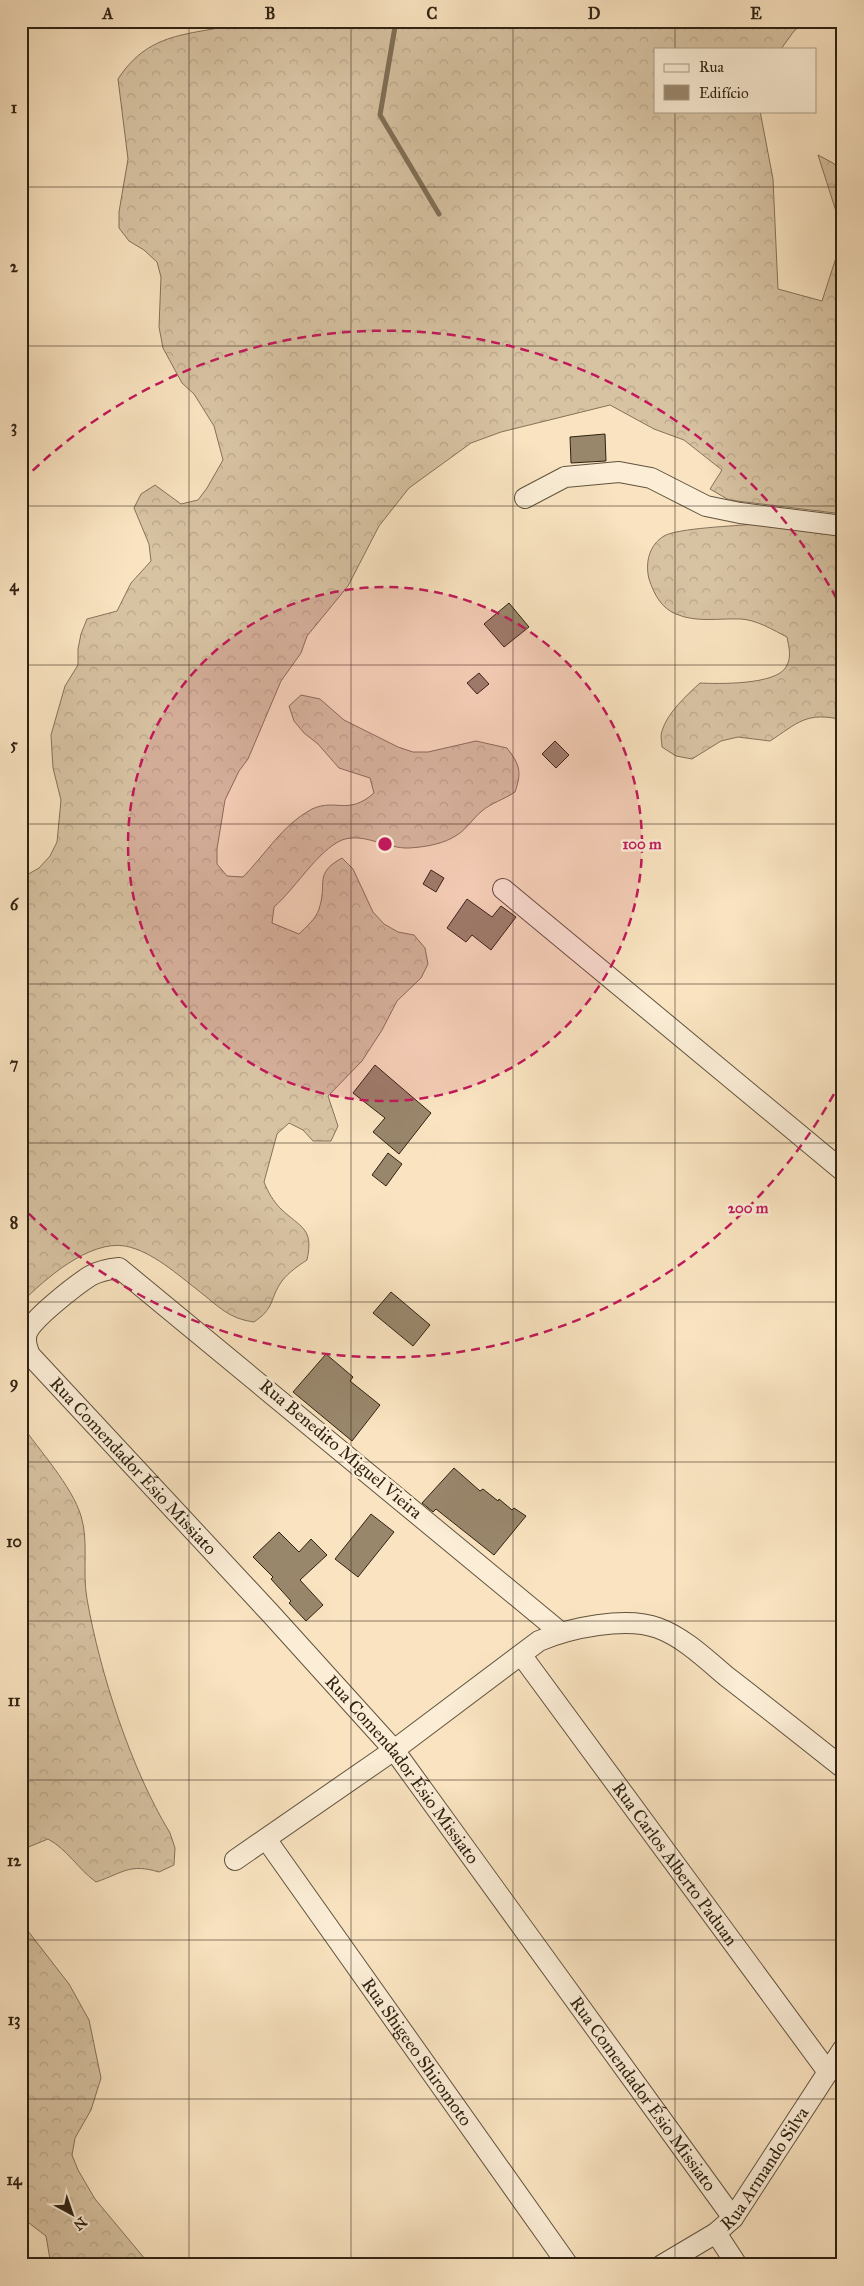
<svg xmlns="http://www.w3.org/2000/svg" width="864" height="2286" font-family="'IM FELL Great Primer',serif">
<defs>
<pattern id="forest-crowns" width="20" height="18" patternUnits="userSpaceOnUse" patternTransform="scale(1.25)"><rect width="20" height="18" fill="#d7c2a2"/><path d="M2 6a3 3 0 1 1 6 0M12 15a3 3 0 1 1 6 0" fill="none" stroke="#b9a68a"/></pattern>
</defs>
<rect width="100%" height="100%" fill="#f9e3c0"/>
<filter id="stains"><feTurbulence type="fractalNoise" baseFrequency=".004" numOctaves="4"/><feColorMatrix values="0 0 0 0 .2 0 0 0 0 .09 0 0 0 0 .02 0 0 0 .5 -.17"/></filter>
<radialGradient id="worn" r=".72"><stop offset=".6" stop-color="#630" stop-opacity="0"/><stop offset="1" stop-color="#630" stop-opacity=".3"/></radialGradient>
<!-- forest -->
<path fill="url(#forest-crowns)" stroke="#84725a" d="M247,21H806L794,31L781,49H655V111H760L773,179L778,289L822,301L843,236V514L729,500L710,489L722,470L684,440L654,429L610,405L501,432L471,443L409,488L379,526L348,586L307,636L301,653L281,681L248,759L239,771L225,800L217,849V864L227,876L243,877C265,855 283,824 312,809C336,798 348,816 374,793L370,778L339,768L318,744L304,733L294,721L289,706L301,695L320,699L344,720L398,747L413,752H428L476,741L507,748C520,765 522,772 515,792C505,799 491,803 482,811C473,818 467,829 457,835C444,844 425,847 409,848C387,849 363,832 342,840C318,850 296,888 274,907L272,923L299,934C306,927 316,919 319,909C328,883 313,874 342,858L353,869L373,912L384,924L398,932L414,935L425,948L428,964L421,978L397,1001L382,1030L362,1061L328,1096L338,1126L331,1141H313L303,1130L289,1123L277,1134L264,1182C268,1192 273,1201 281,1209C301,1228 314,1228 307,1260C298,1266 289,1272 282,1281C269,1299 276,1307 254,1322C229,1319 218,1306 199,1291C178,1275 152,1251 125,1246C89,1240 45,1279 21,1303V876H25L39,868L50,856L57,842L61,800L53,768L51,735L65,686L78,665V649L81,634L87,619L117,611L131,583L151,561L149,544L134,508L141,494L155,485L181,504L198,500L207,488L223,460L214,426L194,394L182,383L163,348L159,327L161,277L157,262L144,250L129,241L119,228V212L128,159L118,79C152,27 195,37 247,21Z
M818,155L833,163L843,172V233Z
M755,524L843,535V720C806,711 798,723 770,741L738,737L721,741L692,759L676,756L662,747C662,742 660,736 662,731C667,713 687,695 700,683C718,684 776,685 786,667C792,657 789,648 787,637C773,630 757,620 741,619C720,618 696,623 676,614C661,608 654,594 649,579C645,563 649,545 664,536C678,528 736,526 755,524Z
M21,1424C39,1450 72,1486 81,1516C89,1542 82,1571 87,1599C100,1673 131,1769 170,1833L175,1848L174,1865L159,1872C129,1863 123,1873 96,1882C78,1869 68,1850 48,1839L21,1850Z
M21,1922L69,1984L89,2020L101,2078L91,2110L75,2138L72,2155L78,2170L95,2199L150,2265H51L46,2236L21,2217Z"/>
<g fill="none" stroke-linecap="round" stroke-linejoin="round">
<!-- stream -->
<path stroke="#806f57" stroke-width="5" d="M396,21L380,115L439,214"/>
</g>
<!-- building -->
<path fill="#99876c" stroke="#302312" d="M605,434L606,461L571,463L570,437Z
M509,603L529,627L504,647L484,624Z
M479,673L489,684L477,694L467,683Z
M555,741L569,755L556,768L542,754Z
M431,870L444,878L436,892L423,884Z
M467,899L492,917L501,906L516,917L491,950L472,935L466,942L447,928Z
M375,1065L431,1113L399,1154L373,1132L385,1118L353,1093Z
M388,1153L402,1164L386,1186L372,1175Z
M391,1292L430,1325L413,1346L373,1313Z
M326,1354L353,1377L350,1381L380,1405L352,1441L293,1392Z
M454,1468L480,1491L483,1489L498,1501L499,1499L512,1510L514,1508L526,1516L494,1555L436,1509L433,1512L422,1503Z
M371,1514L394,1532L358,1577L335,1559Z
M279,1532L299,1552L311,1539L327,1555L300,1580L323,1605L306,1621L289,1603L291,1601L271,1579L273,1577L253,1557Z"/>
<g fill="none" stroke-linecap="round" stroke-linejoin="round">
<!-- street casing -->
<g stroke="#62533e" stroke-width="22">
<g id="street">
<path d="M525,498L565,477L619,472L651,478L706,506L740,513L843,526"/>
<path d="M503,889L843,1171"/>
<path id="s1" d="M560,1632L119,1268C109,1269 99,1271 90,1276C76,1285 32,1319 27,1333C24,1341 27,1348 30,1355L271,1614L394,1750L733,2218"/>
<path id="s2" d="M522,1656L828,2072"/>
<path id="s3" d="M266,1839L568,2265"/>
<path d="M235,1860L394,1750L539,1641C569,1628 626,1616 658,1628C683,1637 706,1659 726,1676C765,1706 804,1737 843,1768"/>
<path d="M716,2233L737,2265"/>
<path id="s4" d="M662,2265L716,2233L733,2218L843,2049"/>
</g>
</g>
<!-- street -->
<use href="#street" stroke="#fbedd6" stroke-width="20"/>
</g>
<!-- grid -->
<path fill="none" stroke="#302312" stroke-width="1" stroke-opacity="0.55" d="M189,21V2265M351,21V2265M513,21V2265M675,21V49M675,111V2265M21,187H843M21,346H843M21,506H843M21,665H843M21,824H843M21,984H843M21,1143H843M21,1302H843M21,1462H843M21,1621H843M21,1780H843M21,1940H843M21,2099H843"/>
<!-- distance rings -->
<circle cx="385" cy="844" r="257" fill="#c2185b" fill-opacity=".12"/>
<g fill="none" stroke="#c2185b" stroke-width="2.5" stroke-dasharray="9 6">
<circle cx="385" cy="844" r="257"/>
<path d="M841 1081A514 514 0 0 1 22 1207M22 481A514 514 0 0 1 841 607"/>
</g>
<g text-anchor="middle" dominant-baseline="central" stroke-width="5" stroke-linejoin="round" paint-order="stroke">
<!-- street labels -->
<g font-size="18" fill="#302312" stroke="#fbedd6">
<text transform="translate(341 1449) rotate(40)">Rua Benedito Miguel Vieira</text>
<text stroke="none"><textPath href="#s1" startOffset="862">Rua Comendador Ésio Missiato</textPath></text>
<text stroke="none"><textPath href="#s1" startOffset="1268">Rua Comendador Ésio Missiato</textPath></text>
<text stroke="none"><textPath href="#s2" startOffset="258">Rua Carlos Alberto Paduan</textPath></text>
<text stroke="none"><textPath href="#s3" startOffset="261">Rua Shigeeo Shiromoto</textPath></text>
<text stroke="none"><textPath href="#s1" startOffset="1672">Rua Comendador Ésio Missiato</textPath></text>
<text stroke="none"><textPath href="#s4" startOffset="144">Rua Armando Silva</textPath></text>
</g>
</g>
<circle cx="385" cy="844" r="8" fill="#c2185b" stroke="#fbedd6" stroke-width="2.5"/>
<g font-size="15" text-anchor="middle" font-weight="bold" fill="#c2185b" stroke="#fbedd6" stroke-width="5" stroke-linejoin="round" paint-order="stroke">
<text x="642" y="849">100 m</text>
<text x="748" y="1213">200 m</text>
</g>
<!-- margin -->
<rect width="864" height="2286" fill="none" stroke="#f9e3c0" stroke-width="55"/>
<!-- legend -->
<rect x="654" y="48" width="162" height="65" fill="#fbedd6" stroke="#aa9c88"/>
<rect x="664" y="64" width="25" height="8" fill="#fbedd6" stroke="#aa9c88"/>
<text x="699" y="72" font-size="15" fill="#302312">Rua</text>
<rect x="664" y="85" width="25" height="15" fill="#99876c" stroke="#aa9c88"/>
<text x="699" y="98" font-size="15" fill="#302312">Edifício</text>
<!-- north arrow -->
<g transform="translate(72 2214) rotate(140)" stroke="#fbedd6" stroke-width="4" paint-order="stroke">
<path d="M0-4L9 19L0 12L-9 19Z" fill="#302312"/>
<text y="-8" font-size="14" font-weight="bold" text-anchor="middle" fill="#302312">N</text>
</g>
<rect x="28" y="28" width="808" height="2230" fill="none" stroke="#302312" stroke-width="2"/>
<g font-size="16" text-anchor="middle" font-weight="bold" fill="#302312">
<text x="108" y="19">A</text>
<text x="270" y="19">B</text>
<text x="432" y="19">C</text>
<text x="594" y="19">D</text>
<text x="756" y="19">E</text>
<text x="14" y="113">1</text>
<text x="14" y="272">2</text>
<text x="14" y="432">3</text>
<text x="14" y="591">4</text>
<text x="14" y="750">5</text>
<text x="14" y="910">6</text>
<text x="14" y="1069">7</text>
<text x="14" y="1228">8</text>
<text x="14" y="1388">9</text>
<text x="14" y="1547">10</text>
<text x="14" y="1706">11</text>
<text x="14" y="1866">12</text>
<text x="14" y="2025">13</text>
<text x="14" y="2185">14</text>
</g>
<rect width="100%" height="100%" filter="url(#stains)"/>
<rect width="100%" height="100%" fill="url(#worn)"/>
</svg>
